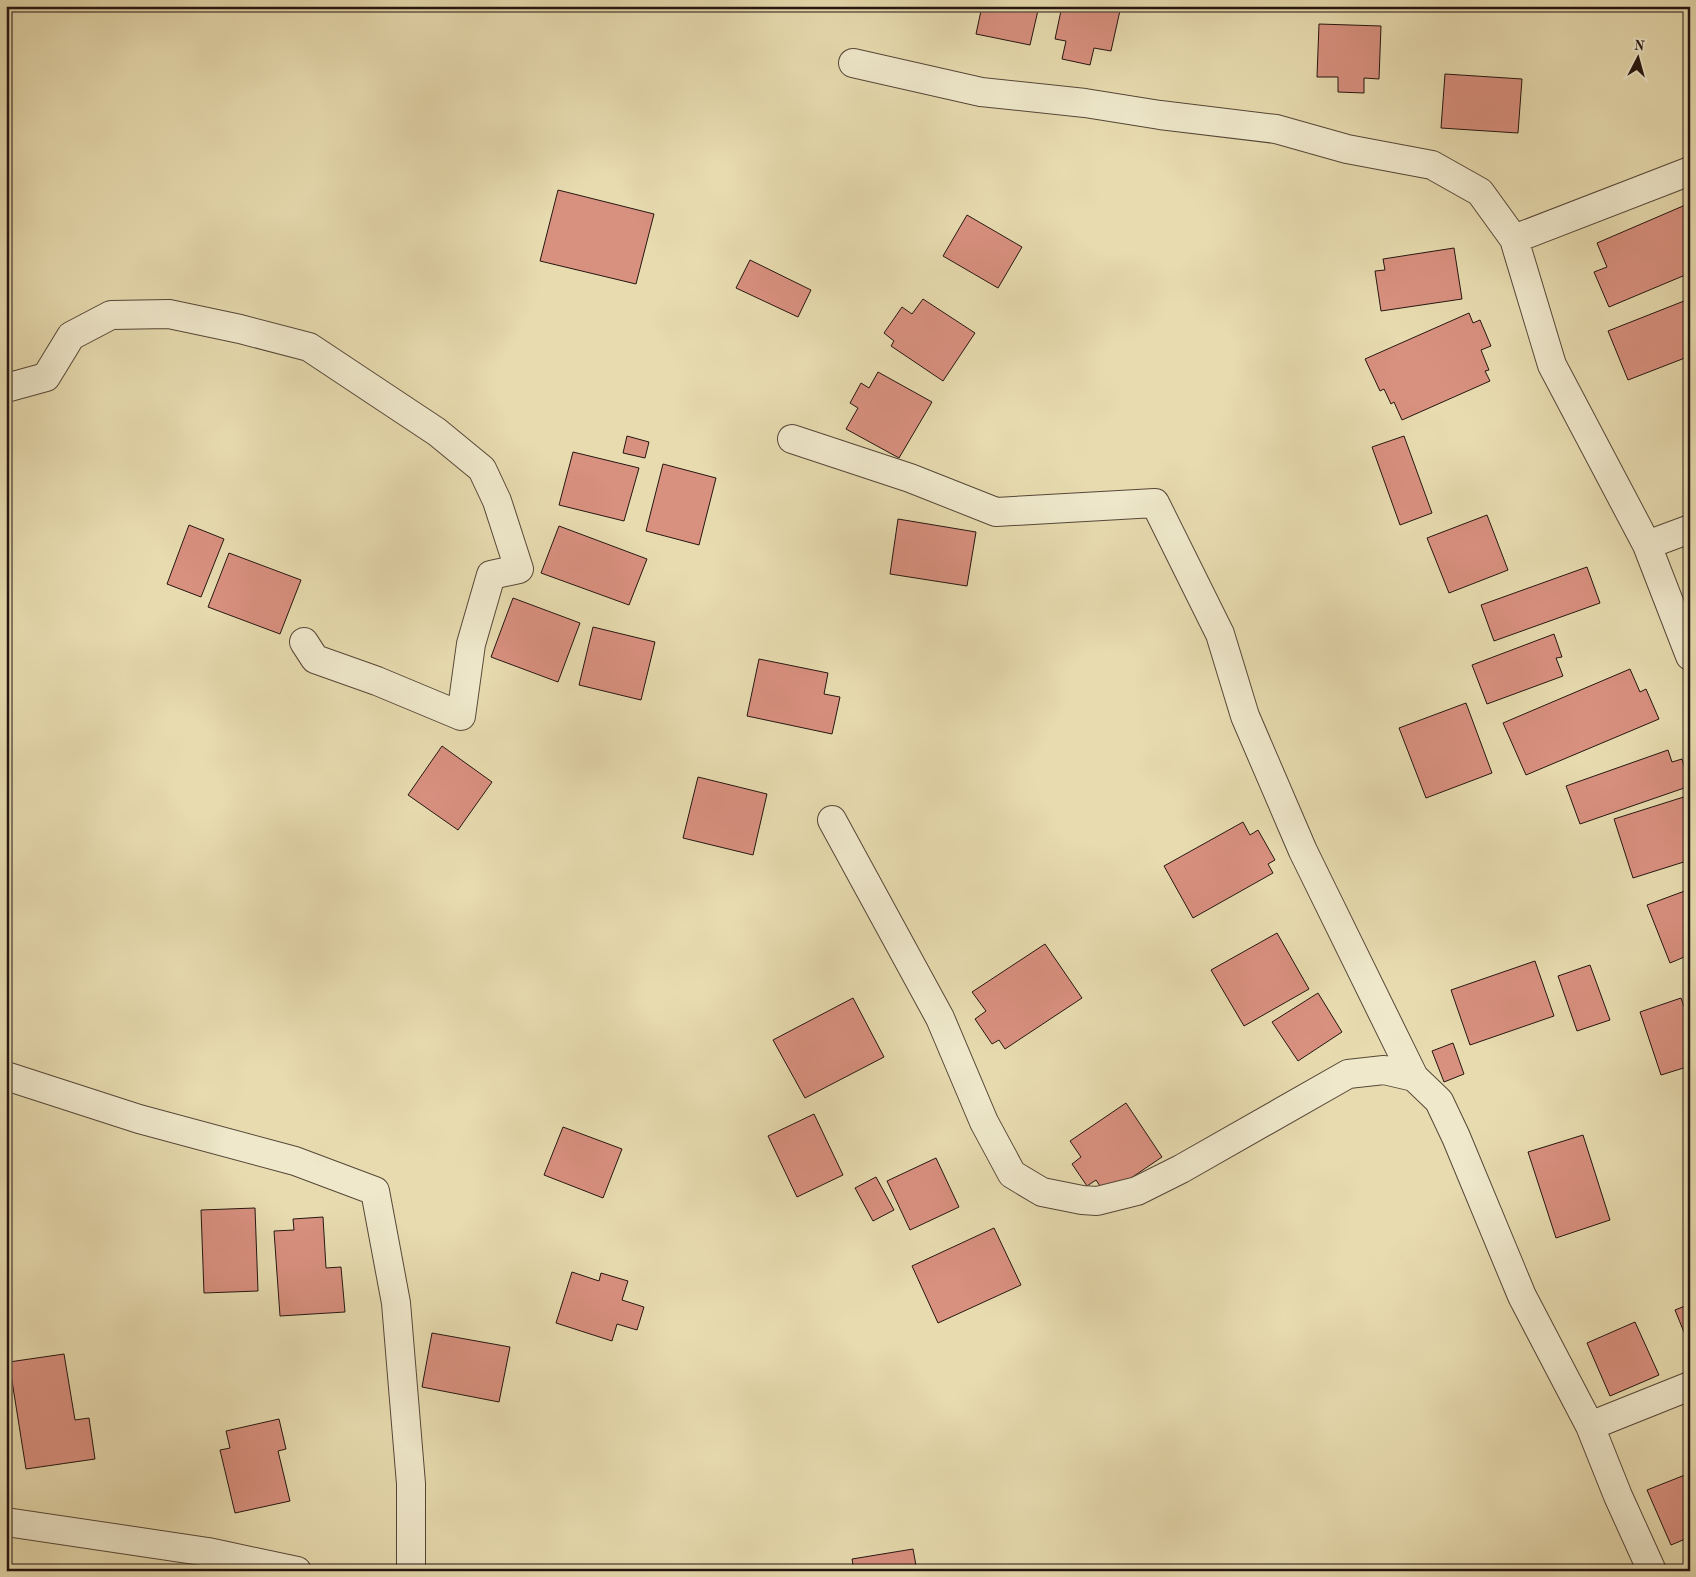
<svg xmlns="http://www.w3.org/2000/svg" width="1696" height="1577" font-family="'Old Standard TT',serif">
<rect width="100%" height="100%" fill="#e7dbaf"/>
<filter id="stains"><feTurbulence type="fractalNoise" baseFrequency=".004" numOctaves="4"/><feColorMatrix values="0 0 0 0 .2 0 0 0 0 .09 0 0 0 0 .02 0 0 0 .5 -.17"/></filter>
<radialGradient id="worn" r=".72"><stop offset=".6" stop-color="#630" stop-opacity="0"/><stop offset="1" stop-color="#630" stop-opacity=".3"/></radialGradient>
<!-- building -->
<path fill="#d8907f" stroke="#251610" d="M982,6H1039L1030,45L976,34Z
M1062,6H1121L1111,51L1094,48L1090,65L1062,59L1066,41L1055,39Z
M1319,24L1381,26L1379,79L1364,78V93L1338,92V77H1317Z
M1445,74L1522,79L1518,133L1441,128Z
M558,190L654,214L636,284L540,261Z
M1690,203V273L1609,307L1594,272L1607,267L1597,243Z
M967,215L1022,247L998,288L943,256Z
M1454,248L1462,299L1381,311L1375,271L1385,270L1383,259Z
M750,260L811,290L798,317L736,288Z
M923,299L975,333L943,381L891,346L894,341L884,333L902,307L912,314Z
M1684,301L1690,315V356L1628,380L1608,331Z
M1469,313L1473,323L1480,320L1491,346L1481,350L1489,370L1485,371L1490,381L1402,420L1394,402L1391,404L1384,389L1380,391L1365,359Z
M878,372L932,402L899,458L846,429L858,408L850,403L861,383L869,388Z
M627,436L649,442L645,458L623,453Z
M1404,436L1432,513L1400,525L1372,447Z
M573,452L639,468L624,521L559,505Z
M663,464L716,478L699,545L646,531Z
M1487,515L1508,570L1449,593L1427,538Z
M898,519L976,532L967,586L890,574Z
M189,525L224,539L201,597L167,584Z
M559,526L647,559L629,605L541,573Z
M229,553L301,580L280,634L208,607Z
M1587,567L1600,603L1494,641L1481,605Z
M513,598L580,623L558,682L491,657Z
M593,627L655,642L641,700L579,685Z
M1554,634L1562,657L1556,658L1563,676L1487,704L1472,665Z
M759,659L828,673L824,694L840,697L832,734L747,716Z
M1630,669L1640,692L1646,689L1659,719L1526,775L1503,723Z
M1466,703L1492,773L1426,798L1399,728Z
M442,746L492,782L458,830L408,795Z
M1668,750L1672,762L1682,759L1690,786L1580,824L1566,786Z
M698,777L767,794L753,855L683,838Z
M1690,795V860L1633,878L1614,819Z
M1243,822L1250,835L1258,830L1275,860L1268,864L1273,873L1193,918L1164,866Z
M1690,889V958L1689,955L1670,963L1647,905Z
M1277,933L1309,989L1244,1026L1211,970Z
M1045,944L1082,998L1005,1049L999,1040L992,1044L975,1019L986,1011L972,992Z
M1535,961L1554,1016L1470,1045L1451,990Z
M1590,965L1610,1020L1577,1031L1558,976Z
M1318,993L1342,1032L1298,1061L1272,1022Z
M853,998L884,1057L805,1098L773,1040Z
M1681,998L1685,1009L1690,1008V1066L1661,1075L1640,1012Z
M1453,1043L1464,1074L1444,1082L1432,1051Z
M1126,1103L1162,1157L1106,1195L1096,1180L1087,1186L1072,1164L1081,1157L1070,1141Z
M814,1114L843,1175L797,1197L768,1136Z
M563,1127L622,1149L603,1198L544,1175Z
M1583,1135L1610,1220L1556,1238L1528,1152Z
M936,1158L959,1207L910,1230L887,1181Z
M876,1177L894,1210L873,1221L855,1188Z
M255,1208L258,1291L204,1293L201,1210Z
M323,1217L326,1268L341,1267L345,1312L280,1316L274,1231L294,1230L293,1219Z
M994,1228L1021,1285L938,1323L912,1266Z
M572,1272L599,1281L601,1273L628,1281L622,1300L644,1307L637,1330L617,1324L612,1341L556,1323Z
M1690,1304V1347L1675,1310Z
M1635,1322L1659,1375L1610,1396L1587,1343Z
M432,1333L510,1347L499,1402L422,1387Z
M64,1354L75,1420L89,1418L95,1459L26,1469L9,1362Z
M279,1419L286,1449L278,1451L290,1501L235,1513L220,1450L230,1448L226,1431Z
M1690,1473V1537L1671,1545L1647,1490Z
M913,1549L917,1571H854L852,1559Z"/>
<g fill="none" stroke-linecap="round" stroke-linejoin="round">
<!-- minor casing -->
<g stroke="#564738" stroke-width="30">
<path id="minor" d="M853,63L981,92L1085,103L1160,115L1276,129L1347,149L1432,165L1480,192L1514,239L1552,365L1647,545L1690,656
M1514,239L1690,171
M6,388L46,377L71,336L111,315L169,314L240,329L309,347L437,432L482,469L497,501L519,569L491,575L471,644L461,716L377,681L315,659L304,642
M792,439L910,478L996,512L1155,503L1220,634L1245,716L1303,851L1414,1077
M1647,545L1690,529
M832,820L940,1018L984,1122L1012,1174L1042,1192L1082,1200L1097,1201L1137,1191L1181,1169L1348,1074L1384,1070L1414,1077L1439,1101L1456,1137L1522,1296L1590,1426
M6,1076L139,1119L295,1161L375,1191L396,1303L411,1484V1571
M6,1522L208,1552L297,1571
M1652,1571L1618,1496L1590,1426L1690,1386"/>
</g>
<!-- minor -->
<use href="#minor" stroke="#efe8cb" stroke-width="28"/>
</g>
<!-- margin -->
<rect width="1696" height="1577" fill="none" stroke="#e7dbaf" stroke-width="25"/>
<rect x="8" y="8" width="1681" height="1562" fill="none" stroke="#251610" stroke-width="2.5"/>
<rect x="12" y="12" width="1671" height="1552" fill="none" stroke="#251610"/>
<!-- north arrow -->
<g transform="translate(1638 58) rotate(6)" stroke="#efe8cb" stroke-width="4" paint-order="stroke">
<path d="M0-4L9 19L0 12L-9 19Z" fill="#251610"/>
<text y="-8" font-size="14" font-weight="bold" text-anchor="middle" fill="#251610">N</text>
</g>
<rect width="100%" height="100%" filter="url(#stains)"/>
<rect width="100%" height="100%" fill="url(#worn)"/>
</svg>
